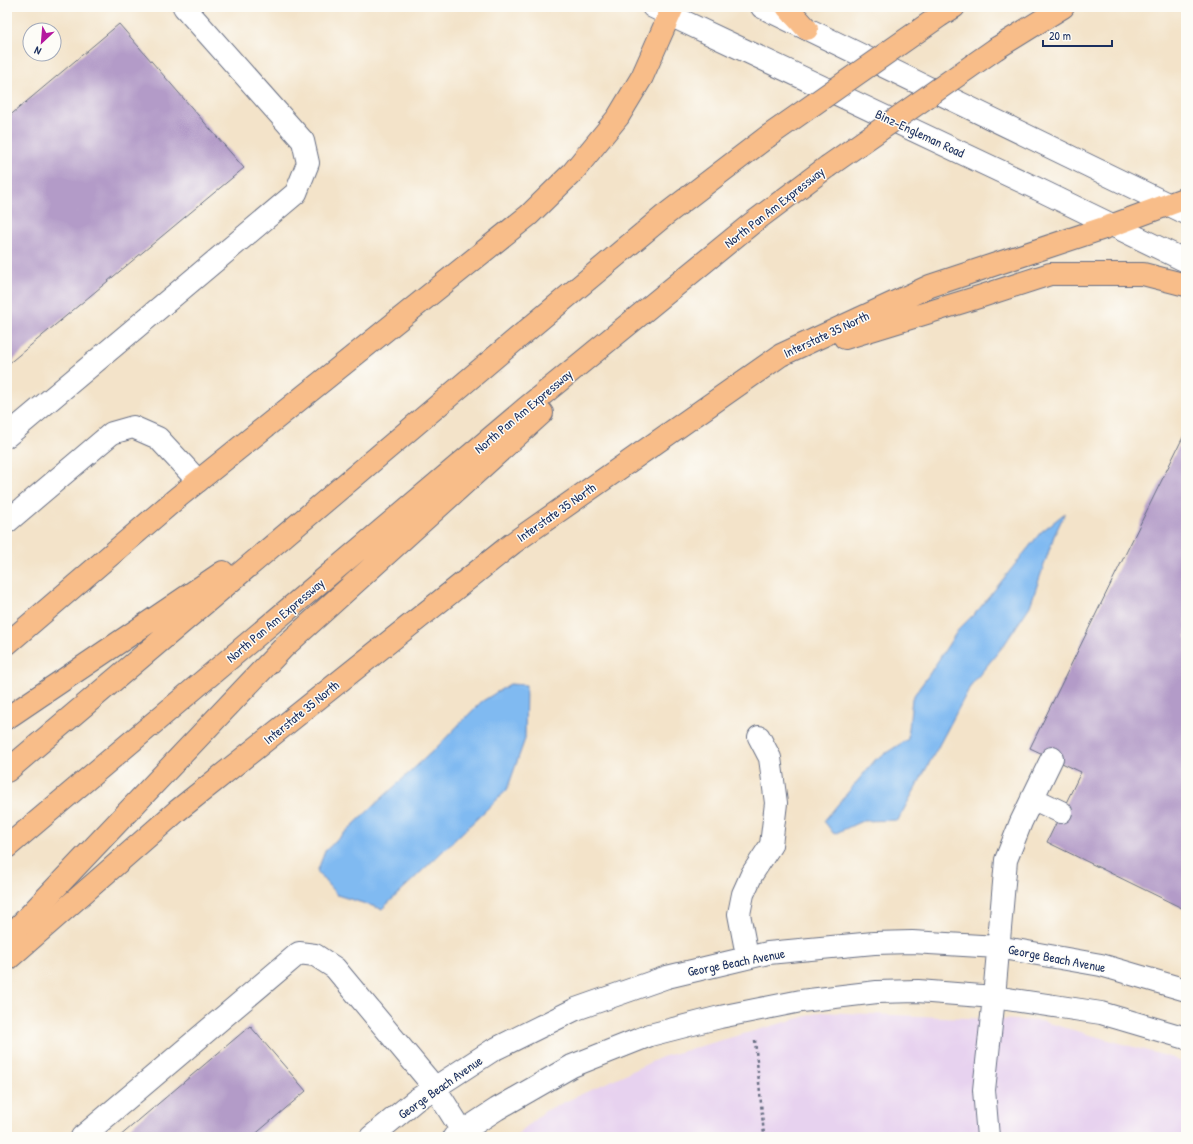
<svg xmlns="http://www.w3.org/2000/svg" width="1193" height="1144" font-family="'Patrick Hand',sans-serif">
<rect width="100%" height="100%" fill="#fdfcf7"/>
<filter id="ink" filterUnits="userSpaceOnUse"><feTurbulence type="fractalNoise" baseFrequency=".025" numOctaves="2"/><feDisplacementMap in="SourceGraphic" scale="8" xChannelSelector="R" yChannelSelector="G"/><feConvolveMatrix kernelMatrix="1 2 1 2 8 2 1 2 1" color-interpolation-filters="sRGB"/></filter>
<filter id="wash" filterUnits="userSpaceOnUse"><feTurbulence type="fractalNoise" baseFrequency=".012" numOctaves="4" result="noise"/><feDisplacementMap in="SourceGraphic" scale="16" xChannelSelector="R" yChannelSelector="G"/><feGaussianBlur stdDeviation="0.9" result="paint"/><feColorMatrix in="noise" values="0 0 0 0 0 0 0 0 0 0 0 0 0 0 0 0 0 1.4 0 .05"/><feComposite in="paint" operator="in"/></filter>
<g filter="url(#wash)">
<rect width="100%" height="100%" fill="#f3e3c9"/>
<!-- built -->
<path fill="#e7d2ef" d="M821,1012L1041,1021L1173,1058L1186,1064V1137H514L545,1111L662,1057Z"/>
<!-- water -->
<path fill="#80baf1" stroke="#4e74a8" d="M1065,513L1054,536L1030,606L1004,645L971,685L937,749L898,820L862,821L834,834L824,821L875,760L908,739L912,698L928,676L958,630L980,608L1041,532Z
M510,684L526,685L525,739L507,790L382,909L337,895L317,872L325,851L437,747L481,702Z"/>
<g id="blocks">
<!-- building -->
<path fill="#b39bc8" d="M119,24L244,168L7,365V118Z
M1186,431V910L1047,842L1081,772L1030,748Z
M250,1026L306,1091L252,1137H119Z"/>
</g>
</g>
<g filter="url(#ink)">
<use href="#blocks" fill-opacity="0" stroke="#676e83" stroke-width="1"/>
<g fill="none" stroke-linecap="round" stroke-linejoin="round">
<!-- minor casing -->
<g stroke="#676e83" stroke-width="24">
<path id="minor" d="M653,7L1042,191L1186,261
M762,7L1186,213
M7,436L296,193L308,163L303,141L184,7
M7,522L112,433L133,427L158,438L198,481
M1032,798L1061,812
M745,945L739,914L743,894L752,874L771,845L776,803L770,758L759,737
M82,1137L299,953L315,955L335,968L435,1088L466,1137
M371,1137L416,1100L493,1050L576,1009L667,977L768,953L874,943L912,942L998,947L1101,965L1186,990
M454,1137L497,1109L572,1066L650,1035L720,1017L801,1001L877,992L918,991L994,997L1101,1013L1186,1038
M988,1137L984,1090L994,997L1006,860L1021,822L1052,758"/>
</g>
<!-- major casing -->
<g stroke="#676e83" stroke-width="24">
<path id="major" d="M787,7L807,29
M845,338L982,296L1050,274H1143L1186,285
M7,644L177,498L529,215L573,172L618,117L642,77L673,7
M7,960L177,811L513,543L781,355L930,286L1113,225L1186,198"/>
</g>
<!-- highway casing -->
<g stroke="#676e83" stroke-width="24">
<path id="highway" d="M941,15L954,7
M997,48L1063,7
M7,718L223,572
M7,771L513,342L665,215L767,137
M7,847L526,408L751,224L827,167
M7,939L284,647L542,413"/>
</g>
<!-- path -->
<path stroke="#676e83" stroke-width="2.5" stroke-dasharray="3 3" stroke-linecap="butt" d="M755,1040L764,1135"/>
<!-- minor -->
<use href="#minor" stroke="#fff" stroke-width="22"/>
<!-- major -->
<use href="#major" stroke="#f8bd89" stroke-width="22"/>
<!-- highway -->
<use href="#highway" stroke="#f8bd89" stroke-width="22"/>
<!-- highway-bridge casing -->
<g stroke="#676e83" stroke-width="24" stroke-linecap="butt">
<path id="highway-bridge" d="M767,137L941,15
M827,167L997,48"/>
</g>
<!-- highway-bridge -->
<use href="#highway-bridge" stroke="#f8bd89" stroke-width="22"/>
</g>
</g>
<g text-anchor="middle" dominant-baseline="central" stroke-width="3" stroke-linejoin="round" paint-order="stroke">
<!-- street labels -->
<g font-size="13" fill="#1b2f5e" stroke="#fdfcf7">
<text transform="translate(920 133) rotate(25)">Binz-Engleman Road</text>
<text transform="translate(774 207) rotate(-38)">North Pan Am Expressway</text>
<text transform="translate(826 334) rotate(-25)">Interstate 35 North</text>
<text transform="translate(523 411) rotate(-40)">North Pan Am Expressway</text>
<text transform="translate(556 512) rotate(-35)">Interstate 35 North</text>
<text transform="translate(275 620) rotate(-40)">North Pan Am Expressway</text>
<text transform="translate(301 712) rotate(-39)">Interstate 35 North</text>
<text transform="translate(1057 958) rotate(11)">George Beach Avenue</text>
<text transform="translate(736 962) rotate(-11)">George Beach Avenue</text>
<text transform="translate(440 1087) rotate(-35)">George Beach Avenue</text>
</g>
</g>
<!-- margin -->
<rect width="1193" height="1144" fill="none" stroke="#fdfcf7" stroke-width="24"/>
<!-- north arrow -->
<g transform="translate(42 42) rotate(206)"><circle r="19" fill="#fdfcf7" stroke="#a3aaba"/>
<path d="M0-3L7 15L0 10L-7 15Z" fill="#b5179e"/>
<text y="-6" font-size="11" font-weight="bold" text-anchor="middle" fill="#1b2f5e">N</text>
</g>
<!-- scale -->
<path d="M1043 40v6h69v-6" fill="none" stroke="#1b2f5e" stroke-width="2"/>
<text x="1049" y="40" font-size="12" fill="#1b2f5e" stroke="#fdfcf7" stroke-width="3" paint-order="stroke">20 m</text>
</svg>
